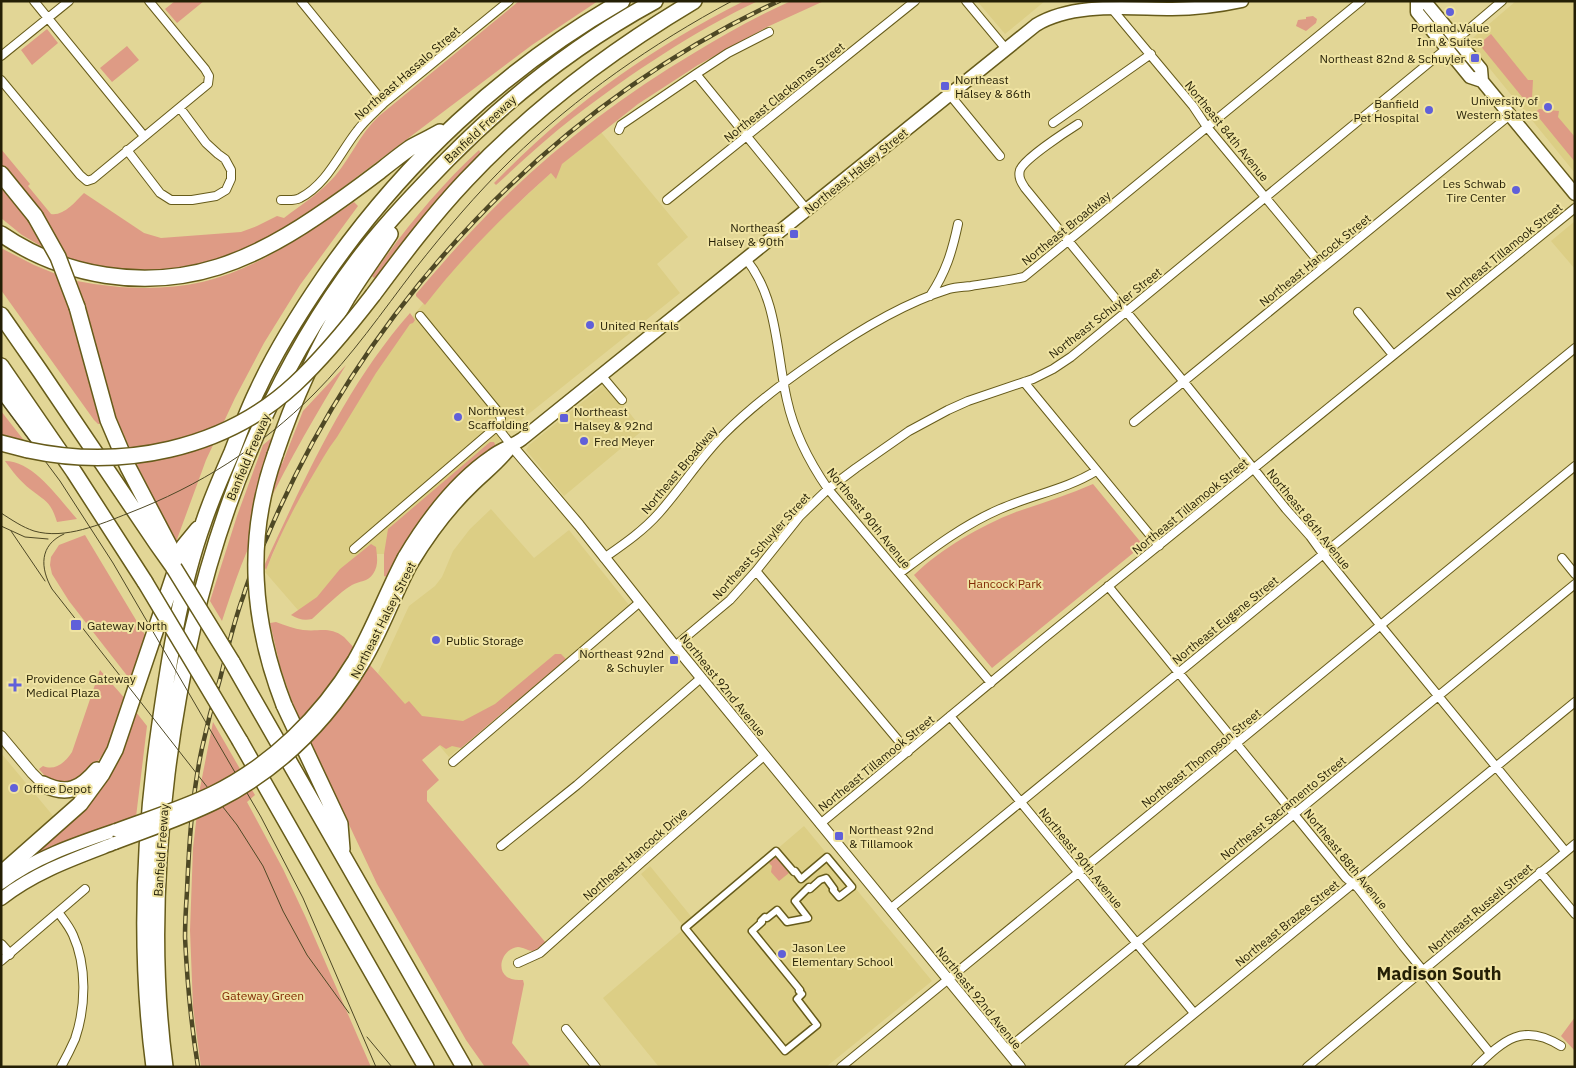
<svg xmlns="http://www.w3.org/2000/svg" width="1576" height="1068" font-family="'IBM Plex Sans',sans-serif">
<rect width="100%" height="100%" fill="#e2d696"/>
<!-- built -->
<path fill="#dcce85" d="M977,1H1045L1005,34Z
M1516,1H1575V173L1468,42Z
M600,131L688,237L657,264L680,293L516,424L494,447L400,554H376L304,617L265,572L288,519L326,446L408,322L450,271L500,220L551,173Z
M1575,221V269L1551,241Z
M606,383L643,430L564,496L526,450L529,445Z
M491,509L534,558L569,530L629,605L449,757L378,673L409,606L435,586L442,577L453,551L470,529Z
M1,753L54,817V820L1,866Z
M804,826L932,981L826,1067H659L603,998L685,928L641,874L650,866L694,920Z"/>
<!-- green -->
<path fill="#de9b85" d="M175,1H204L177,23L165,9Z
M519,1H598L532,45L313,210L290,225L236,255L186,269L133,273L66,262L29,198L1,165V149L30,184L28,186L51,214C64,216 75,202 84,193L144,233L161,238L241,232L257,226L277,216L284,218C301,205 321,192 335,176C352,156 359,135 379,116Z
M744,1H758C694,31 630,74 574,117C547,138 521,162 496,185L494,183C568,107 649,49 744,1Z
M791,1H824L767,27L698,65L638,104L562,164L556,179L551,173C505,214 462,257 425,305L416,296V294C444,261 473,228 504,198C561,142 625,94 694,53C725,34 757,16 791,1Z
M1313,16L1317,19L1316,23L1306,31L1296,26L1298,20L1306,19V17Z
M47,29L58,43L32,65L21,50Z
M1491,34L1528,80H1533L1532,99L1527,103L1479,44Z
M127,46L139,60L112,82L100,68Z
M1539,109L1559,111L1558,117L1575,137V162L1535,113Z
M479,150L481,154L405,242L377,277L374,278L372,276C404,230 438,188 479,150Z
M1,186C18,206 35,225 46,249L22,235L1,218Z
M354,202L358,206L300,285L264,343L235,398L206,460L176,542L138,467L116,417L77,281C118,289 162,291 202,282C258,269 307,233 354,202Z
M1,248L34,265L56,274L68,304L100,424H98L94,420L1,290Z
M410,313L415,320L413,323L410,324L376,373L337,437C327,450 319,465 310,480C293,509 278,539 266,570L264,566C305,478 345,387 410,313Z
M346,365C307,429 268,496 241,566C234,584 228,603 222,621L210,601L237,516L263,445L276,434L267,460L282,464L303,411Z
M1,411L26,443L1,437Z
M490,442H494L496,447L389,578L384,576V554L388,529Z
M5,461C34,461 59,499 77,519L57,522C50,500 46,502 30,489C21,482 12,471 5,461Z
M1093,484L1143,545L992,668L914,575C942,548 980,526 1016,512C1042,503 1068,495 1093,484Z
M85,535L148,640L132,682L69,601L52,574L50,565L51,557L59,545Z
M371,544L376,547C377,556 379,566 373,574C368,582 359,581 352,585C340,592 323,609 312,619C304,621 298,619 291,615L317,597L340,569Z
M276,622C285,625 294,629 303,630C320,632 329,626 344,637L382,678L405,704L409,701L422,716L463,721L495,704L555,654H561L566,659L461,748L452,746L446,749L440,745L422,760L439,780L427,791V801L546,943C542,946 538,952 533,951C528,951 523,947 518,947C504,948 495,968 507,977C512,980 517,980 523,980L524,984L512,1043L531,1067H485L466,1040L377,884L295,710L280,666L270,623Z
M100,670L127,701L114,736L105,752L93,767L86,775L64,785L48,780L39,769L43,766C55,771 65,763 72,752Z
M136,712L147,726L136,817L29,859C53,837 85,812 103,786C119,763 127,738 136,712Z
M213,722L255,795L247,802L283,869L306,918L371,1067H201L193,1007L190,930L193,848L200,788Z
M776,857L789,873L779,881L771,872L772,866L769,863Z
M1575,1017V1051L1561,1036Z"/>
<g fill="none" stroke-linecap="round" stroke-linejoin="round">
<!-- pedestrian casing -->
<g stroke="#665b1a" stroke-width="9">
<path id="pedestrian" d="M776,851L794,872L795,871L801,879L827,857L852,887L839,897L833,890L834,889L826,878L820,880L810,889L809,887L795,901L808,918L787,922L777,910L767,918L765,917L761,921L762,922L752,931L800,990L799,991L802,994L797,999L817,1025L785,1051L685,928Z"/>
</g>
<!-- minor casing -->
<g stroke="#665b1a" stroke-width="10">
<path id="minor" d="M34,1L144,136
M301,1L384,103
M966,1L1006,49
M1112,9L1193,106L1207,127L1323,267
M1456,40L1502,1
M1,56L69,1
M696,74L807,210
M1,80L80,175L87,181L93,179L208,84L209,76L205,69L149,1
M950,95L1000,156
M1053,123L1151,54
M1078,124C1067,131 1024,159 1020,170C1018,177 1021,182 1025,188L1184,382L1286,509L1310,536L1323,554L1381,626L1565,851
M619,130L621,125L696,74L728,53L769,32
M127,150L160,193L171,200H192L216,196L226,190L231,179V170L225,159L218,154L206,143L180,108
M281,200C287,200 295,201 300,198C327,184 339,154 357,131C365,120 375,112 384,103L509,1
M667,200L915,1
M746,259C778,299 776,352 787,400C794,432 810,463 828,489L991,683
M930,296C946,272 952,252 958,224
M1358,312L1393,355
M601,375L622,400
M1024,382L1159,546
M1134,422L1510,115
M497,427L512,446
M354,549L501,423V419L499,413L420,316
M604,558C624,544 643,531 659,513C682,487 700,458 724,434C752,406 784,382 816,360C856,332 901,304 949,289C956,287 964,287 971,286C989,283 1006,281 1024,277L1361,1
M1562,558L1575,574
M756,571L908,752
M900,573C932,549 963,525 1000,509C1032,495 1067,489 1096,471
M1108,586L1346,878L1358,888L1403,946L1490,1053
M675,646L730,600L756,571L800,516L828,489L856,468L909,431L948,410L968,401L1033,379L1053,369L1071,357L1447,48
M950,716L1194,1013
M453,762L640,602
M820,824L1042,640L1575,208
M501,846L577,785L701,678
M1540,872L1575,914
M890,909L1575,348
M58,912C63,919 69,926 73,935C87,966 86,1007 75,1039C71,1048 66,1058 61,1067
M1,961L85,889
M518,963L540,953L641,863L765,755
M566,1029L596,1067
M1006,1050L1575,584
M841,1067L1575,466
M1129,1067L1575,702
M1307,1067L1575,844
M1476,1067C1504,1040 1523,1022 1561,1046"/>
</g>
<!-- tertiary casing -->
<g stroke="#665b1a" stroke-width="12">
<path id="tertiary" d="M512,446L579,525L675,646L1020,1067
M1,736L32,773L43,784
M1,945L9,954"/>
</g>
<!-- primary casing -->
<g stroke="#665b1a" stroke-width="15">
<path id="primary" d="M1417,1L1427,4L1481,69L1482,81
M1417,2V12L1470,77L1482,81L1575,194
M404,557C426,520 455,481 492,456C501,449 512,446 522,439L1036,25C1074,2 1129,9 1172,9C1196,9 1219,6 1242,1
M412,563C429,535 448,509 472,486C485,473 499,463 510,448
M1,883C36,857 75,844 116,830
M1,899C35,872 76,858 115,843"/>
</g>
<!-- motorway casing -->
<g stroke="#665b1a" stroke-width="18">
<path id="motorway" d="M1,174L35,216
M1,234C64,277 145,290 218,267C253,256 285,238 316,217C337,203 359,187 380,171C390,163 400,155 410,148C420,142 430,138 440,132
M373,295C402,256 432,216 466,180C533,109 610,51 694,1
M77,307L108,420L128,467L171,549L173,559
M1,315L40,371L157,544L174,568
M1,366L74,472L145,582
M1,388L42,443
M1,443L28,450
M275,455C293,401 318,346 347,298C361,276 376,255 390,234
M232,662L464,1067
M284,705L340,824L342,849
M240,741L426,1067
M43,784C67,796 81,789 97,770
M1,874L80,804L102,774L115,750L184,546L198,529
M154,1067C140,961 143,851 157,745C167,672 179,590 204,521C212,497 222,475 232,452C240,431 248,409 258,389C276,350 300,312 324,277C402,164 503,69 622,1
M165,1067C152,970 155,871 167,774C190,588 248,403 363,253C389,220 418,190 447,160C508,98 578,43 655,1"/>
</g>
<!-- pedestrian -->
<use href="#pedestrian" stroke="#fff" stroke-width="6"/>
<!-- minor -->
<use href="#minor" stroke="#fff" stroke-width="8"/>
<!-- tertiary -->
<use href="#tertiary" stroke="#fff" stroke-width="10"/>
<!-- primary -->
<use href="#primary" stroke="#fff" stroke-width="12"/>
<!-- motorway -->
<use href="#motorway" stroke="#fff" stroke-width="15"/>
<!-- tram -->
<path stroke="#4e4825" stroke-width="1" d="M1,402L60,481L113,563L261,817L303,898L376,1067
M1,513C12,520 22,527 34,531C65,540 101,524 129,513C199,486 261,447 314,394C352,356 382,312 415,269C445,231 476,194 511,160C577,96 652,44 732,1
M1,526L25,537L48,539
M11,531L45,581
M64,534C39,545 40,568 52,589L237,825L263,866L283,911L307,955L349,1013
M367,1037L392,1067"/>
<!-- rail casing -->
<g stroke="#4e4825" stroke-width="4.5">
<path id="rail" d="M198,1067C191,1024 187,980 185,937C185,922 186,906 187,891C189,844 192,795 202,748C207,725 213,702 220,679C227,652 233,624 243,597C249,577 258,556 267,537C365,305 550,107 779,1"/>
</g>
<!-- rail -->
<use href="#rail" stroke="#efe3a2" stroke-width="2.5" stroke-dasharray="8" stroke-linecap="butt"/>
<!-- primary-bridge casing -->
<g stroke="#665b1a" stroke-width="15" stroke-linecap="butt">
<path id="primary-bridge" d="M116,830C148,818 181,808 212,793C271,764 320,716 354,660C373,627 386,591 404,557
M115,843C149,830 185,818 217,802C278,771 327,723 362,665C382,633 394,596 412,563"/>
</g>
<!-- motorway-bridge casing -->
<g stroke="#665b1a" stroke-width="18" stroke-linecap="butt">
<path id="motorway-bridge" d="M35,216L58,257L77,307
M28,450C121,470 224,450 295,384C324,357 349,326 373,295
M275,455C245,540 252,622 284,705
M174,568L232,662
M145,582L240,741"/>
</g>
<!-- primary-bridge -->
<use href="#primary-bridge" stroke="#fff" stroke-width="12"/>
<!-- motorway-bridge -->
<use href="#motorway-bridge" stroke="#fff" stroke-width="15"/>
</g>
<!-- markers -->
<g fill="#6060d9" stroke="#efe3a2" stroke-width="2">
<circle cx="1450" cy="12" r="5"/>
<rect x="1470" y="53" width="10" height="10" rx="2.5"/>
<rect x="940" y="81" width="10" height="10" rx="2.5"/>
<circle cx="1548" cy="107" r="5"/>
<circle cx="1429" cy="110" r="5"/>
<circle cx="1516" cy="190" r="5"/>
<rect x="789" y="229" width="10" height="10" rx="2.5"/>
<circle cx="590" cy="325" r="5"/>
<circle cx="458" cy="417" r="5"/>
<rect x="559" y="413" width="10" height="10" rx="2.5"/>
<circle cx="584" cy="441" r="5"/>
<rect x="70" y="619" width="12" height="12" rx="2.5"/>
<circle cx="436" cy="640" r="5"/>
<rect x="669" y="655" width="10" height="10" rx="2.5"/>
<path d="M12.5 677.5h5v5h5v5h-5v5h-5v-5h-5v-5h5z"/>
<circle cx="14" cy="788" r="5"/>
<rect x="834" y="831" width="10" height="10" rx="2.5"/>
<circle cx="782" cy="954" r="5"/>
</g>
<g text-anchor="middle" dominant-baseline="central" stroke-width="4" stroke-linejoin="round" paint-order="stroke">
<!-- poi labels -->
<g font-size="12" fill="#241f05" stroke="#efe3a2" text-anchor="start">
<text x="1450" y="27" text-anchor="middle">Portland Value<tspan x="1450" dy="14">Inn &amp; Suites</tspan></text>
<text x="1465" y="58" text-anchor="end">Northeast 82nd &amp; Schuyler</text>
<text x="955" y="79">Northeast<tspan x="955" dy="14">Halsey &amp; 86th</tspan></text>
<text x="1538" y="100" text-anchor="end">University of<tspan x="1538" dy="14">Western States</tspan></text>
<text x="1419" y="103" text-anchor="end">Banfield<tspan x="1419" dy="14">Pet Hospital</tspan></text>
<text x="1506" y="183" text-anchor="end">Les Schwab<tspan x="1506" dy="14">Tire Center</tspan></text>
<text x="784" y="227" text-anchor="end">Northeast<tspan x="784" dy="14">Halsey &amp; 90th</tspan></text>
<text x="600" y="325">United Rentals</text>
<text x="468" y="410">Northwest<tspan x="468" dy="14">Scaffolding</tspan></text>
<text x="574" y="411">Northeast<tspan x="574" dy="14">Halsey &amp; 92nd</tspan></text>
<text x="594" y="441">Fred Meyer</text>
<text x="87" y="625">Gateway North</text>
<text x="446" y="640">Public Storage</text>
<text x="664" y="653" text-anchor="end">Northeast 92nd<tspan x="664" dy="14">&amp; Schuyler</tspan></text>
<text x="26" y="678">Providence Gateway<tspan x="26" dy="14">Medical Plaza</tspan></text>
<text x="24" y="788">Office Depot</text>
<text x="849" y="829">Northeast 92nd<tspan x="849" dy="14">&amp; Tillamook</tspan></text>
<text x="792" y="947">Jason Lee<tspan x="792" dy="14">Elementary School</tspan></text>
</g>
<!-- street labels -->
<g font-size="12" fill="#241f05" stroke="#efe3a2">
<text transform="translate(407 73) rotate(-41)">Northeast Hassalo Street</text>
<text transform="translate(784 92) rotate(-39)">Northeast Clackamas Street</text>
<text transform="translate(480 129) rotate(-43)">Banfield Freeway</text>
<text transform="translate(1227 131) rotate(51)">Northeast 84th Avenue</text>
<text transform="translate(856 171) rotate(-39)">Northeast Halsey Street</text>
<text transform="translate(1066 228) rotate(-39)">Northeast Broadway</text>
<text transform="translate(1504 251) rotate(-39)">Northeast Tillamook Street</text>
<text transform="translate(1315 260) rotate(-39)">Northeast Hancock Street</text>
<text transform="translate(1105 313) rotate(-38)">Northeast Schuyler Street</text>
<text transform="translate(248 457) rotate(-67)">Banfield Freeway</text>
<text transform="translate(679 470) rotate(-50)">Northeast Broadway</text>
<text transform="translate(1190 506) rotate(-39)">Northeast Tillamook Street</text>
<text transform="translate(869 518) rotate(51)">Northeast 90th Avenue</text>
<text transform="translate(1309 519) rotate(51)">Northeast 86th Avenue</text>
<text transform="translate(761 546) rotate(-48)">Northeast Schuyler Street</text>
<text transform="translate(383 620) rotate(-63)">Northeast Halsey Street</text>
<text transform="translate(1225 620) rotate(-39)">Northeast Eugene Street</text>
<text transform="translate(723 685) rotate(51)">Northeast 92nd Avenue</text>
<text transform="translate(1201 758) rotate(-39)">Northeast Thompson Street</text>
<text transform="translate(876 763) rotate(-39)">Northeast Tillamook Street</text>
<text transform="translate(1283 808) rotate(-39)">Northeast Sacramento Street</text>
<text transform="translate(161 850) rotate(-86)">Banfield Freeway</text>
<text transform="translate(635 854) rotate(-41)">Northeast Hancock Drive</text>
<text transform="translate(1081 858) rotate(51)">Northeast 90th Avenue</text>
<text transform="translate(1346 859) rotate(51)">Northeast 88th Avenue</text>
<text transform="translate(1480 908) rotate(-40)">Northeast Russell Street</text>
<text transform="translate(1287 923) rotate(-39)">Northeast Brazee Street</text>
<text transform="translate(979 998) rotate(51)">Northeast 92nd Avenue</text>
</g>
<!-- park labels -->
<g font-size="12" fill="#822a05" stroke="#efe3a2">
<text x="1005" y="583">Hancock Park</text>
<text x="263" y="995">Gateway Green</text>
</g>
<!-- district labels -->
<g font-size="18" font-weight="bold" fill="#241f05" stroke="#efe3a2">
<text x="1439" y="973">Madison South</text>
</g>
</g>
<!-- border -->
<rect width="1576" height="1068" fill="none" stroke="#241f05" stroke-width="5"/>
</svg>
